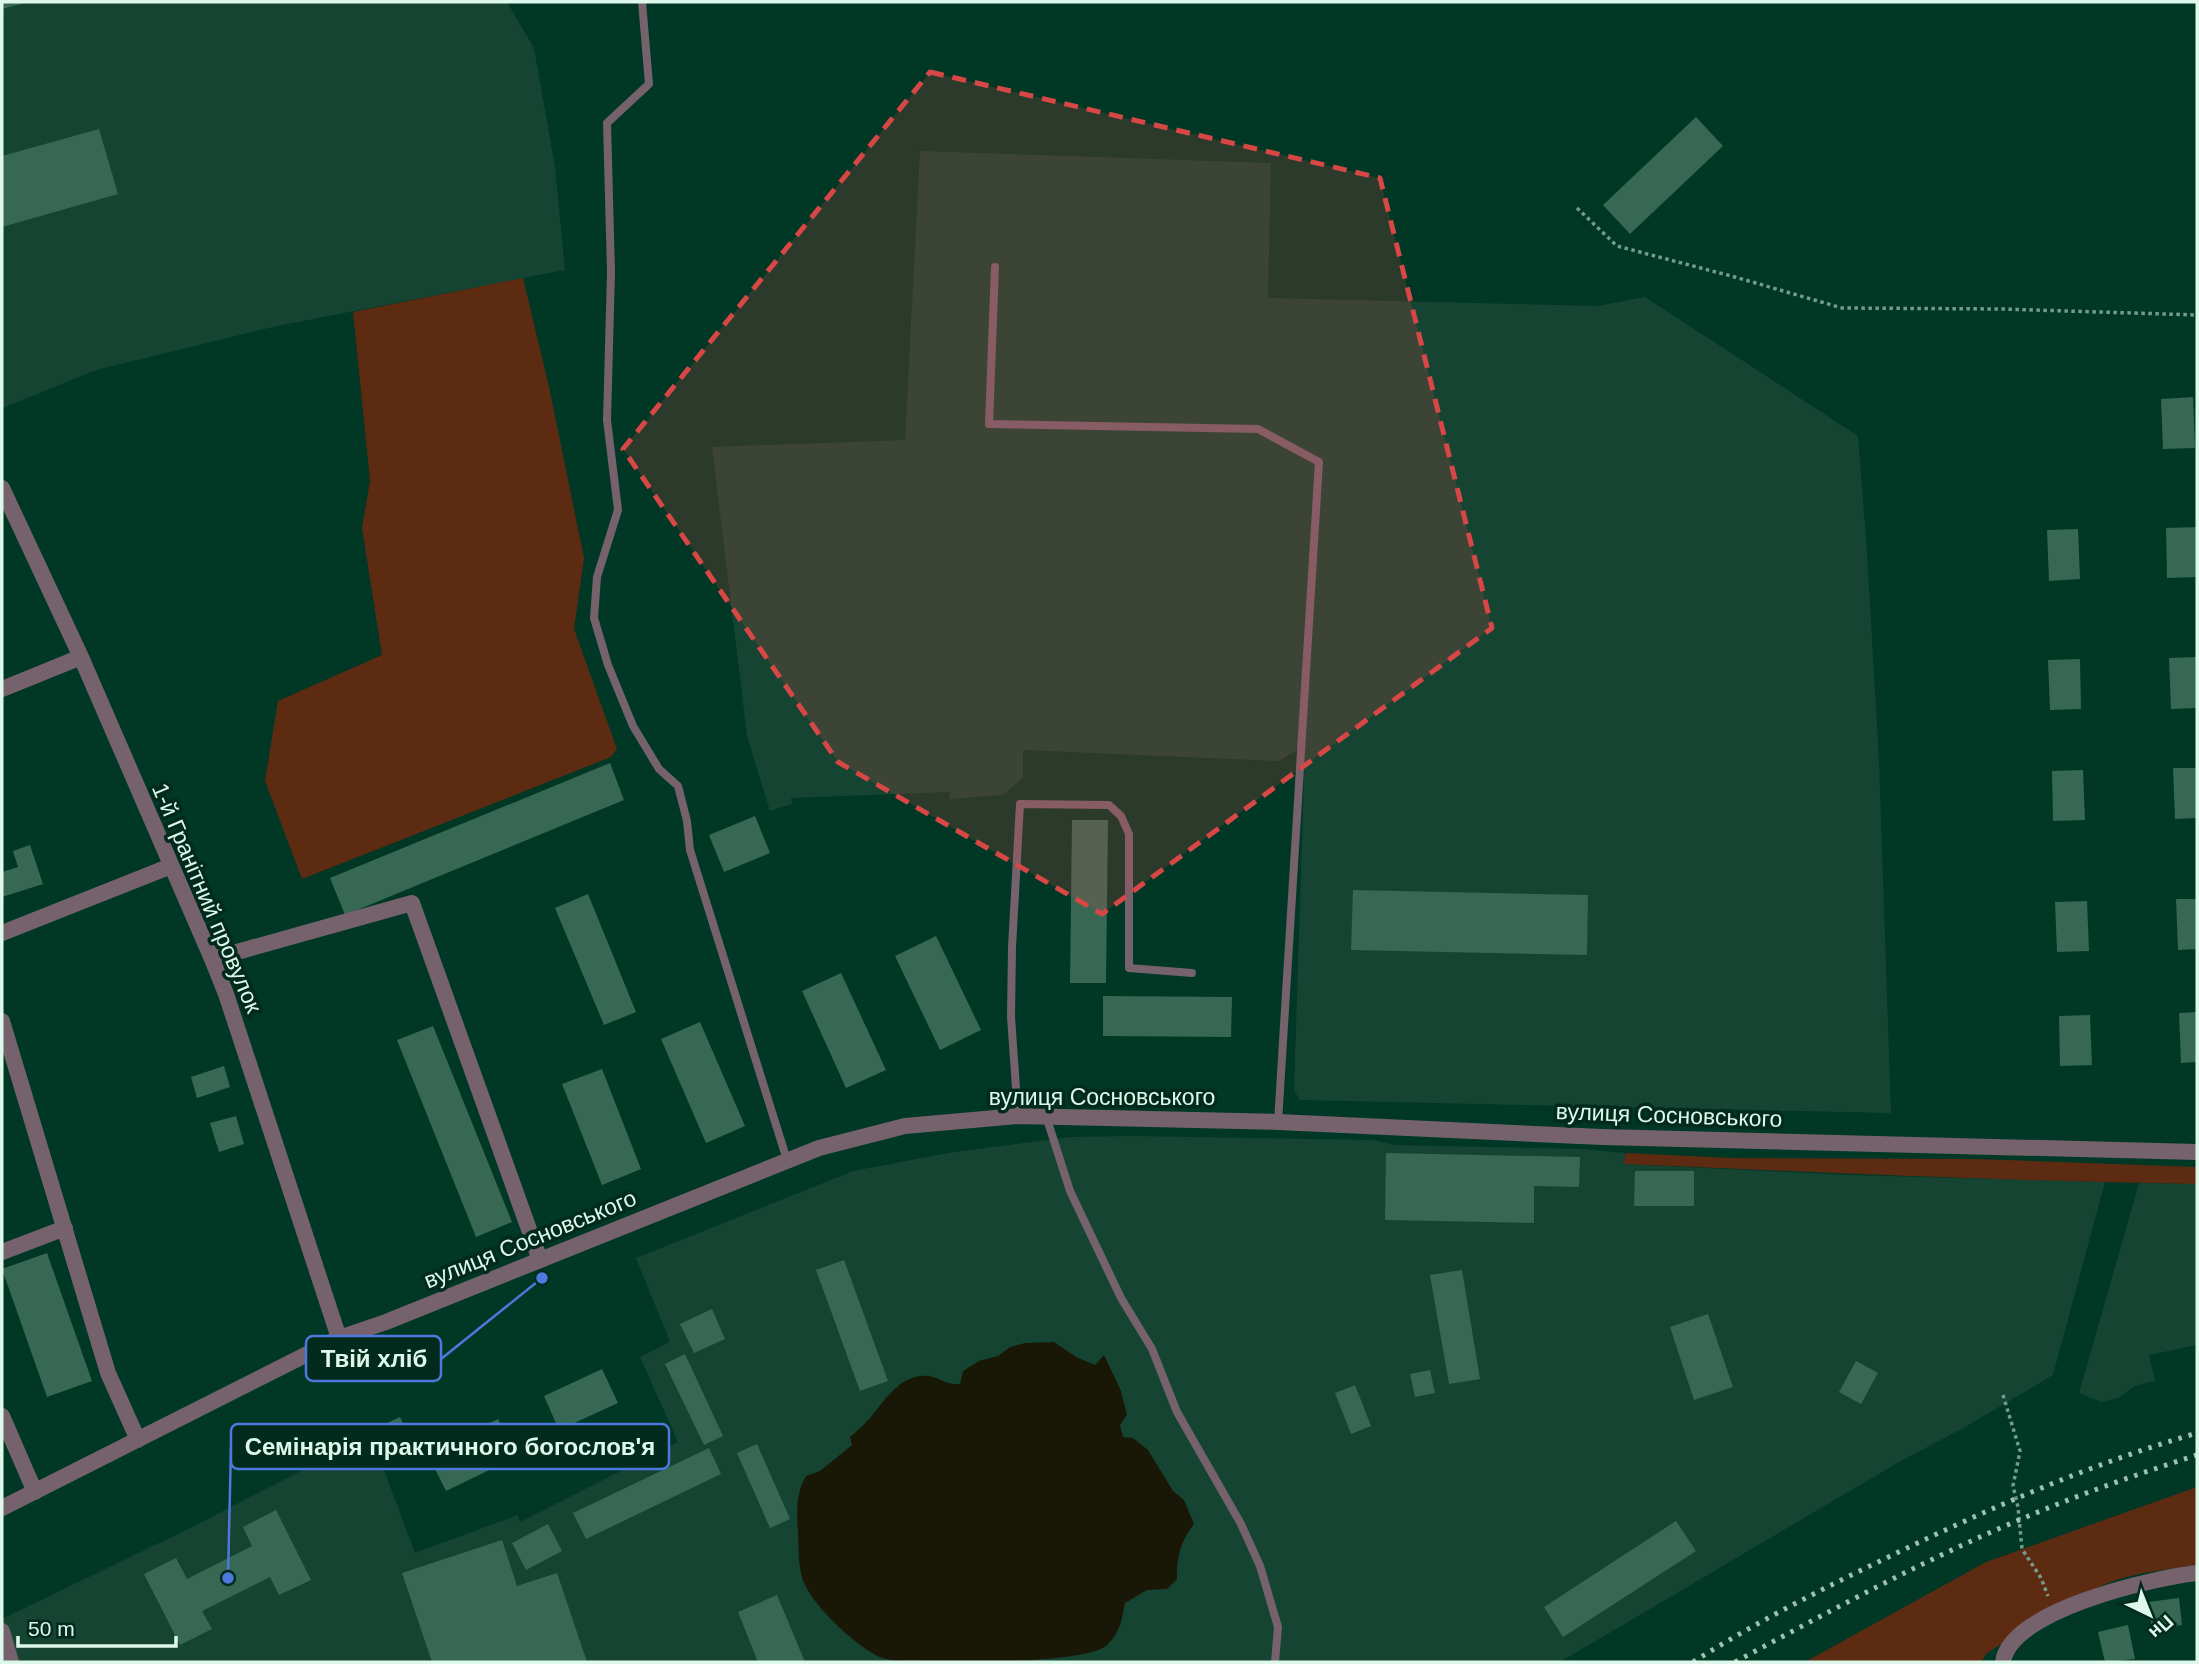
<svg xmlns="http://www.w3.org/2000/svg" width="2199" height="1664" font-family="Arial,sans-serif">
<rect width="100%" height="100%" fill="#003725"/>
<!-- built -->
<path fill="#164433" d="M2,2H507L534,48L555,167L565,270L277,326L96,370L3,408Z
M920,151L1271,163L1268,298L1598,306L1645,297L1858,436L1867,552L1879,761L1891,1113L1300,1100L1294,1090L1305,745L1279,761L1023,750V778L1003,795L949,799L950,792L791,798L792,804L770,811L747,736L712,447L905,440Z
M1131,1136L1373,1140L1395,1145L1581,1149L1626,1153L1623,1164L1849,1175L2105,1182L2053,1375L1967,1426L1899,1462L1560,1662H2V1619L190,1528L371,1435L415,1553L518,1515L520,1522L678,1442L640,1357L670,1342L636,1258L853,1171L954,1152L1071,1137Z
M2139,1183L2197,1184V1345L2149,1355L2155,1381L2134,1386L2119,1398L2101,1402L2079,1393Z"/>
<!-- green -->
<path fill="#5d2b12" d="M523,278L549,387L584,558L574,629L617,749L611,757L302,879L265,781L278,701L382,655L362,528L370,481L353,312Z
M1626,1153L1733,1158L1977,1159L2197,1167V1184C2006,1181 1814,1172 1623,1164Z
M2197,1487V1565C2169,1569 2138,1572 2111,1582C2067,1599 2027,1628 1987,1653L1981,1662H1805L1986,1562Z"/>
<!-- water -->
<path fill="#191705" d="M1054,1342L1076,1357L1095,1365L1104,1355L1121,1391L1127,1415L1120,1425L1123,1437L1133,1438L1148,1450L1173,1491L1184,1500L1194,1524C1180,1542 1177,1557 1177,1579L1167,1589L1147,1590L1125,1603C1122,1619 1120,1634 1106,1646C1081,1664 958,1662 920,1662L918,1660C905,1661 892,1662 880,1657C857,1647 808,1602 802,1577C798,1563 799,1548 798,1534C797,1513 795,1495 806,1476L820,1471L852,1445L850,1437C857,1431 864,1425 870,1418C885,1400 901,1373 929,1376C941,1378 945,1385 960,1384L963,1371L979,1361L998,1356L1010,1347L1025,1343Z"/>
<!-- building -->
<path fill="#376854" d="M2,2H25V3L2,9Z
M1696,117L1723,146L1630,234L1603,205Z
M99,129L118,194L2,227V156Z
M2193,397L2195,448L2163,449L2161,399Z
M2197,527V577L2167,578L2166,528Z
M2078,529L2080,579L2049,581L2047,530Z
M2197,657V708L2171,709L2169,658Z
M2080,659L2081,709L2050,710L2048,660Z
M610,763L624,800L345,915L330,878Z
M2173,768H2197V818L2175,819Z
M2083,770L2085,820L2053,821L2052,771Z
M755,816L770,853L724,872L709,835Z
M1072,820H1108L1106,983H1070Z
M30,845L43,884L2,897V872L18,867L13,851Z
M1353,890L1588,895L1587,955L1351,950Z
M588,894L636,1012L604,1025L555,908Z
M2176,899H2197V949L2178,950Z
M2087,901L2089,951L2057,952L2055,902Z
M936,936L981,1030L940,1050L895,956Z
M841,973L886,1070L846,1088L802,991Z
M1103,996L1232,997L1231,1037L1103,1036Z
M2197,1012V1062L2181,1063L2179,1013Z
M2090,1015L2092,1065L2060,1066L2059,1016Z
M700,1022L745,1126L706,1143L661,1039Z
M433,1026L512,1222L476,1237L397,1040Z
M224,1066L230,1087L197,1098L191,1077Z
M602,1069L641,1169L602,1185L562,1084Z
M236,1116L244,1144L219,1152L210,1123Z
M1386,1153L1580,1157L1579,1187L1534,1186V1223L1385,1220Z
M1635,1171H1694V1206H1634Z
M47,1253L92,1381L47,1397L2,1269Z
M844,1260L888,1381L860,1391L816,1270Z
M1462,1270L1480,1379L1449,1384L1430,1275Z
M712,1309L725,1339L694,1353L680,1324Z
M1708,1314L1733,1387L1694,1400L1670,1327Z
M685,1354L723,1436L704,1445L665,1364Z
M1856,1361L1878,1373L1861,1404L1839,1392Z
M602,1369L618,1403L559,1430L544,1396Z
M1430,1370L1435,1393L1415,1397L1410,1374Z
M1355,1385L1371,1426L1351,1434L1335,1393Z
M400,1417L411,1441L397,1448L385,1424Z
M498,1419L516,1457L446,1491L427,1453Z
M757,1444L790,1519L770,1528L737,1453Z
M709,1448L721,1474L586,1539L573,1513Z
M276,1510L311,1580L279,1595L270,1577L202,1611L212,1629L180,1645L144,1574L176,1558L187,1579L252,1546L243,1527Z
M1676,1521L1696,1551L1563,1637L1544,1607Z
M548,1524L562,1551L526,1570L512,1543Z
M502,1540L517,1586L557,1573L587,1662H432L402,1573Z
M777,1595L805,1662H758L738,1612Z
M2179,1598L2182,1625L2152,1629L2148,1602Z
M2128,1625L2135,1659L2105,1662L2098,1632Z"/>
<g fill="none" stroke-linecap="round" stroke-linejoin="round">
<!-- path -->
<path stroke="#749c8d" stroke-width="3.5" stroke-dasharray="3.5 3.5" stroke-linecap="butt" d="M1577,208L1617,246L1735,277L1842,308L2002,309L2197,315
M2003,1395L2020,1451L2013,1486L2018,1507L2022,1549L2041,1578L2048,1596"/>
<!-- service -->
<path stroke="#75626c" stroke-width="8" d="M642,2L649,84L607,123L611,272L607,420L618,510L597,577L594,618L608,665L633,726L659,769L678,786L687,821L690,850L787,1160
M995,267L989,424L1258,429L1319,462L1278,1122
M1018,1116L1011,1017L1012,947L1020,804L1109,805L1121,816L1129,834V968L1192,973
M1046,1116L1070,1191L1121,1298L1152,1349L1177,1412L1241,1524L1260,1566L1278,1627L1275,1662"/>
<!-- minor -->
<path stroke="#75626c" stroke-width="16" d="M2,488L81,657L212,959L226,994L339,1338
M2,689L81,657
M2,933L171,866
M212,959L412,903L540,1260
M2,1021L108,1373L138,1440
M2,1252L65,1228
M2,1416L35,1492
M2,1508L339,1338L386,1322L819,1148L905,1126L1018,1116L1278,1122L1602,1137L2197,1152
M2,1631L11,1662
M2003,1662C2010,1610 2153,1578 2197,1573"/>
<!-- rail -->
<path stroke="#9fc1b3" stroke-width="5" stroke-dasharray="3.5 7" stroke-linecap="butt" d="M1693,1662C1761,1619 1832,1584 1905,1549C1999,1504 2097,1462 2197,1433
M1735,1662C1832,1610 1929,1557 2031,1515C2086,1492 2141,1473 2197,1455"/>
</g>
<!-- marked area -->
<path fill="#d74745" fill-opacity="0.2" stroke="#d74745" stroke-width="5" stroke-dasharray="14 9" stroke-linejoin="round" d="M930,72L1380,178L1492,628L1102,914L838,762L623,449Z"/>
<g text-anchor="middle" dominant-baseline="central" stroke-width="7" stroke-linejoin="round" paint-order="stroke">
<!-- street labels -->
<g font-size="23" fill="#def8eb" stroke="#032b1d">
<text transform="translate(207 898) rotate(67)">1-й Гранітний провулок</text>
<text x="1102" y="1097">вулиця Сосновського</text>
<text transform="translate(1669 1115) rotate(2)">вулиця Сосновського</text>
<text transform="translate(530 1239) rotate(-22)">вулиця Сосновського</text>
</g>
</g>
<!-- callouts -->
<path fill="none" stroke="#4d78dd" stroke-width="2.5" d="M542 1278L441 1359M228 1578L231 1446"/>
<g fill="#4d78dd" stroke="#032b1d" stroke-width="2.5">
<circle cx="542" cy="1278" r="7"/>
<circle cx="228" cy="1578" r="7"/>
</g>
<g fill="#032b1d" stroke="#4d78dd" stroke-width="2.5">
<rect x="306" y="1336" width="135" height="45" rx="7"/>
<rect x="231" y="1424" width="438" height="45" rx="7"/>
</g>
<g font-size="24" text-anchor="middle" font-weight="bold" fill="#def8eb">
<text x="374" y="1367">Твій хліб</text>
<text x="450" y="1455">Семінарія практичного богослов'я</text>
</g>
<!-- border -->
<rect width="2199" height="1664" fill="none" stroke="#def8eb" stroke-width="7"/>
<!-- north arrow -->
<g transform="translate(2150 1615) rotate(137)" stroke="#032b1d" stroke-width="5" paint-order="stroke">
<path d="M0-5L12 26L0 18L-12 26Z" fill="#def8eb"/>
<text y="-10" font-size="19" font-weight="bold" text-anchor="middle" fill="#def8eb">Пн</text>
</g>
<!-- scale -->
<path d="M18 1636v10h158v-10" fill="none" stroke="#def8eb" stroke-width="3.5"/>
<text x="28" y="1636" font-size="21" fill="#def8eb" stroke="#032b1d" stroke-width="5" paint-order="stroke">50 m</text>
</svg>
